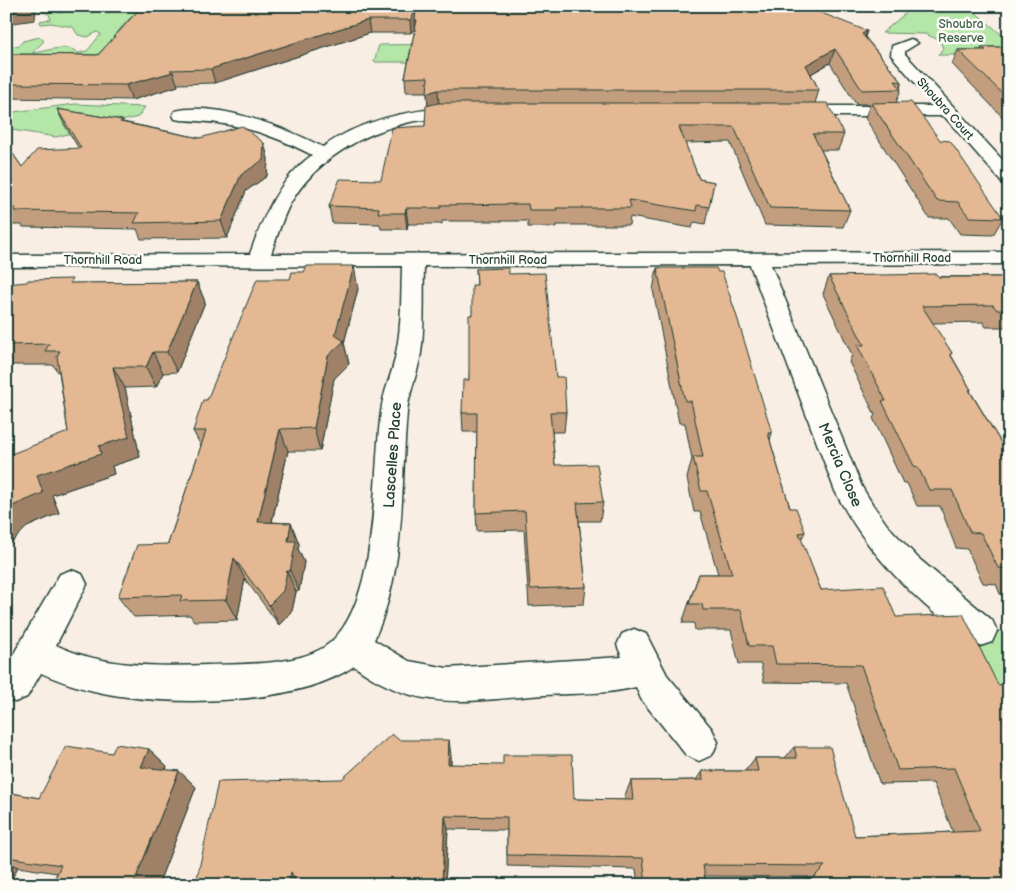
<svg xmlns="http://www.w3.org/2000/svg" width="1015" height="891" font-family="'Balsamiq Sans',sans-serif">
<rect width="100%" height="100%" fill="#f8eee3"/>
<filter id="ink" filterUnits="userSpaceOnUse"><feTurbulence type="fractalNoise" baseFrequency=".02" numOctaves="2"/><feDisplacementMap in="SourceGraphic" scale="10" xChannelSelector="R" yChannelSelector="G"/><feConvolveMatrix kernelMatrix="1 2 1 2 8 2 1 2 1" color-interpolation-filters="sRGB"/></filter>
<g filter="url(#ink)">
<!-- green -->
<path fill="#b3e6a7" stroke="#69926e" d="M6,6L52,7L60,13L88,8L108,13L118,6H146L129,19L113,37L118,43L137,52L6,75V43L18,47L23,41L40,37L44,41L32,53C47,52 66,42 78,53L87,51L101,34L97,32L88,37L78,35L73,27L51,23L41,24L40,21L51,19L49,14L36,10L7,14Z
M901,6H968L1009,41V55H938L943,48L939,40L925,34L882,33L907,12Z
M461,44L460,62H374L379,45Z
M75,104L145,107L138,117L56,137L6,129V113Z
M1000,631H1009V710L961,641Z"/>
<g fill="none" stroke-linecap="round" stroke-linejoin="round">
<!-- minor casing -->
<g stroke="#1f3d34" stroke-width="3">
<path id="minor" d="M911,39L918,43L905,51V54L1009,167V184L1002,182L944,116H794L788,115L786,111L788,107L794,106H935L891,55L892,46Z
M461,107L467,108L469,112L467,116C449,120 429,118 410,122C362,133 315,160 290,204C282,219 277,237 271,254L1009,252V264L771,265L862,487L873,505L887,525L918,558L992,620L997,631L992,642L980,646C964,640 953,629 940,618C896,581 861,542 835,491L750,265L424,266C423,295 425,325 421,353C418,373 409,392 407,412C400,490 407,567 374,640L409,661L447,668L622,657L617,645L622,634L634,629L646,634L667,675L712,729L718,742L712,755L699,761L686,755L641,699L636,687C606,695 575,693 545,695C469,700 421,715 354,666C298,706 165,707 98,692C79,688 59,681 41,673L27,697L15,702L6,699V667L60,574L71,570L82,574L87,584L56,645C102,667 158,667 208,665C243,664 306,666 332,641C380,595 372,475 381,412C383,391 393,373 396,353C402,325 401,295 402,266L6,267V255L250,254C263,217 279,179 312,155C265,131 234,122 181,120L175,119L173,115L175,111C217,101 286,128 323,147C363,118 414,109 461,107Z"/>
</g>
<!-- minor -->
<use href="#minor" fill="#fdfcf7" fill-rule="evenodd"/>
</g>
<!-- wall -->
<path fill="#c39e7e" stroke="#1f3d34" d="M142,6L867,31L865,37L902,82L900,88L901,89L896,103L940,140L1003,218L993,235L960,234L949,218H929L865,118L870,104H856L830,63L811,74L819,90L815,103L844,134L838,150H821L850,210L843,227L765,225L730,142L685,143L699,179L714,182L705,224L694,222L692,228L630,217L629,225H556V227H528V221H442V224H408L407,229H381L380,224L332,223L329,206L381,180L425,126L428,106L427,92H406L405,78L415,28L411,33H370L215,83L177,84L178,86L132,100L6,98V54L98,55Z
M982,47H1009V124L952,64L958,50H981Z
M57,109L122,120L123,122L200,138L264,143L268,159L267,176L246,191L227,238L141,239L137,229L23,227L22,225H6V144L22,167L79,149L64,124Z
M657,268L772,433L770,440L771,444L790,508L805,532L801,540L821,590L896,617L998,685L1009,684V768L1004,771L1009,885H801L809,877L705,876L706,885H638L636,869L507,866V830L448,829L445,885H199L196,883L342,779L399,740L451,756V764L574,799L625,800V795L631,781L696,780L702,771H745L755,758H785L794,747L855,836L953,832L933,783L880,784L846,683L764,682L761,664H739L731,630H695L694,623H682L699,574H718L700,512H694L687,478L692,459L685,423H679L653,290Z
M476,269L509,274L556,377L566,412L564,432H552L555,465L603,502L600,521H579L586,587L584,604L529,606L524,530L477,531L476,513L477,432H463L462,413L469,380L472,315L477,285Z
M829,276L1009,277V327H986L983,322L932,323L952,353L951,355L971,390L970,391L1009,456V594H1000L996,584L983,583L967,549L956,548L940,506H917L907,483H903L873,418L875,415L849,362L852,355L823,294Z
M290,279L358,289L344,343L349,364L334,379L320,451H288L272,522L291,523L299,544L298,549L304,562L299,591L296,592L292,611L279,625L245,579L237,620L194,621L190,615L134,617L118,597L168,544L201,446L193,431L207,400Z
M197,282L205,302L177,372L163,373L156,387L125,388L140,457L112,466L114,474L52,495L59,513L27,527L7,503L68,432L59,372H58L53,365H6V284Z
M149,749L167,766L166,770L179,771L196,787L158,885H52L57,873L18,867L6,885V792L39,798L112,753Z"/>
<!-- shaded-wall -->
<path fill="#9f8167" stroke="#1f3d34" d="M6,6H36L35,20L6,24Z
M416,11L417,20H415V28L411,33L410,20Z
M368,20L370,33L215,83L211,69Z
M867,31L862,45V34Z
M835,49L830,63L802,79L806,65Z
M173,72L178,86L132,100L126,85Z
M438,90L439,105L428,108L427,93Z
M264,143L268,159L267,176L246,191L227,238L221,221L241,175Z
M406,208L408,224L407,229L405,213Z
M354,266L358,289L344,343L349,364L334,379L320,451L314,428L328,356Z
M197,282L205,302L177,372L167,352Z
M153,352L163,373L156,387L146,367Z
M113,367L125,388L140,457L112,466L114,474L52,495L59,513L27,527L6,548V511L37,475L99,446Z
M280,429L288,451L267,543L258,522Z
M291,523L299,544L298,549L304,562L299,591L290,571L288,541Z
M234,558L245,579L237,620L226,600Z
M287,571L296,592L292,611L279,625L269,605Z
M449,740L451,756L450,779L448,764Z
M149,749L167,766L160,783L141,767Z
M179,771L196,787L158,885H133Z
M445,816L448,829L445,885H442Z
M6,862L18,867L9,885H6Z
M291,872L301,885H289Z"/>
<!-- building -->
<path fill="#e3b893" stroke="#1f3d34" d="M142,6H804L867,31L862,34L902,82L895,81L901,89L862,90L835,49L806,65L819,90H438L427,93L428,77L405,78L417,20H415L416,11L410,20H368L211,69L170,70L173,72L126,85L6,84V54L98,55Z
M982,47H1009V100L958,50H986Z
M911,102L940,140L950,141L1003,218L969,217L958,202L937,201L871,103Z
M438,103H827L844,134H813L850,210L770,208L734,127H679L699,179L714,182L709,207L697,205L696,211L629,200L631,208H556L557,210H529L528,204L441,205V208H406L405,213H378L379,208L329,206L340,179L381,180L392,128L425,126L426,106Z
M57,109L122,120L120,122L200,138L242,126L264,143L263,160L241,175L221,221L134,223L139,213L14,211L16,208H6V144L22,167L37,150L81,148Z
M307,266H354L335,335L344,341L328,356L314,428L280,429L258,522L291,523L288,541H296L290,571H287L283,591L269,605L234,558L226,600L180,601L182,595L118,597L137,545L168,544L206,431H193L203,400H207L257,279H290L292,272H304Z
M508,268L509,274L545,273L556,377H564L566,412H550L555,465L597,464L603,502L577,503L586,587L530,589L525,511L476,513L477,413H462L463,380H469V315H472V285H477L476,269Z
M657,268H716L718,272H722L737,317L772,433H768L771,444L790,508H796L805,532L799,533L821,590L883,586L896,617L963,614L998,685L1009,684V757H1006L1009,763V767H1002L1009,781V885H806L825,866L703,865L706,885H646L643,858L507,855V817L445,816L442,885H298L291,872L289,885H223V883H196L218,782L342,779L392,734L399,740H449L448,764L503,765V755H572L574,799L633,800L631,781L703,780L702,771H758L755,758H797L794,747H830L855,836L980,831L954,768L898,770L861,665L776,664L772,646H749L741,610H703L702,604H689L699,574H732L707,491H701L693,457H703L691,401H685Z
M936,274L939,277H1009V310H997L993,305L922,306L952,353L950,354L971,390H969L1009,456V568H998L981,533L970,532L952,490H929L918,467L914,466L882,401H886L857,345H864L829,276Z
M72,279L70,283L197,282L167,352H153L146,367H113L129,437L99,446L101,454L37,475L43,493L10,507L6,511V503H7L6,500V456L68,432L57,356L60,351H45L49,344L6,345V284L27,282L28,280Z
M116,744L149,749L141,767L179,771L133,885H52L61,865L6,857V792L39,798L66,746L112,753Z"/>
</g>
<g text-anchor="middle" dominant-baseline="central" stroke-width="5" stroke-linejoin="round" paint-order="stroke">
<!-- far-park labels -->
<g font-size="12" fill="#3d5f4b" stroke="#fdfcf7">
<text x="961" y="24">Shoubra<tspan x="961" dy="14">Reserve</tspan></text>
</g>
<!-- far-street labels -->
<g font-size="12" fill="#1f3d34" stroke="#fdfcf7">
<text transform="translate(945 109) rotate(48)">Shoubra Court</text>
<text x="912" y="258">Thornhill Road</text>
<text x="103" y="260">Thornhill Road</text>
<text x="508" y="260">Thornhill Road</text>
</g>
<!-- street labels -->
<g font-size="15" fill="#1f3d34" stroke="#fdfcf7">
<text transform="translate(393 455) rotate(-86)">Lascelles Place</text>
<text transform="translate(840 465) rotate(67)">Mercia Close</text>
</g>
</g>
<!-- margin -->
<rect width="1015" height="891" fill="none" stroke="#fdfcf7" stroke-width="25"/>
<rect x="12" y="12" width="990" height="866" fill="none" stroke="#1f3d34" stroke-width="2" filter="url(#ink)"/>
</svg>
